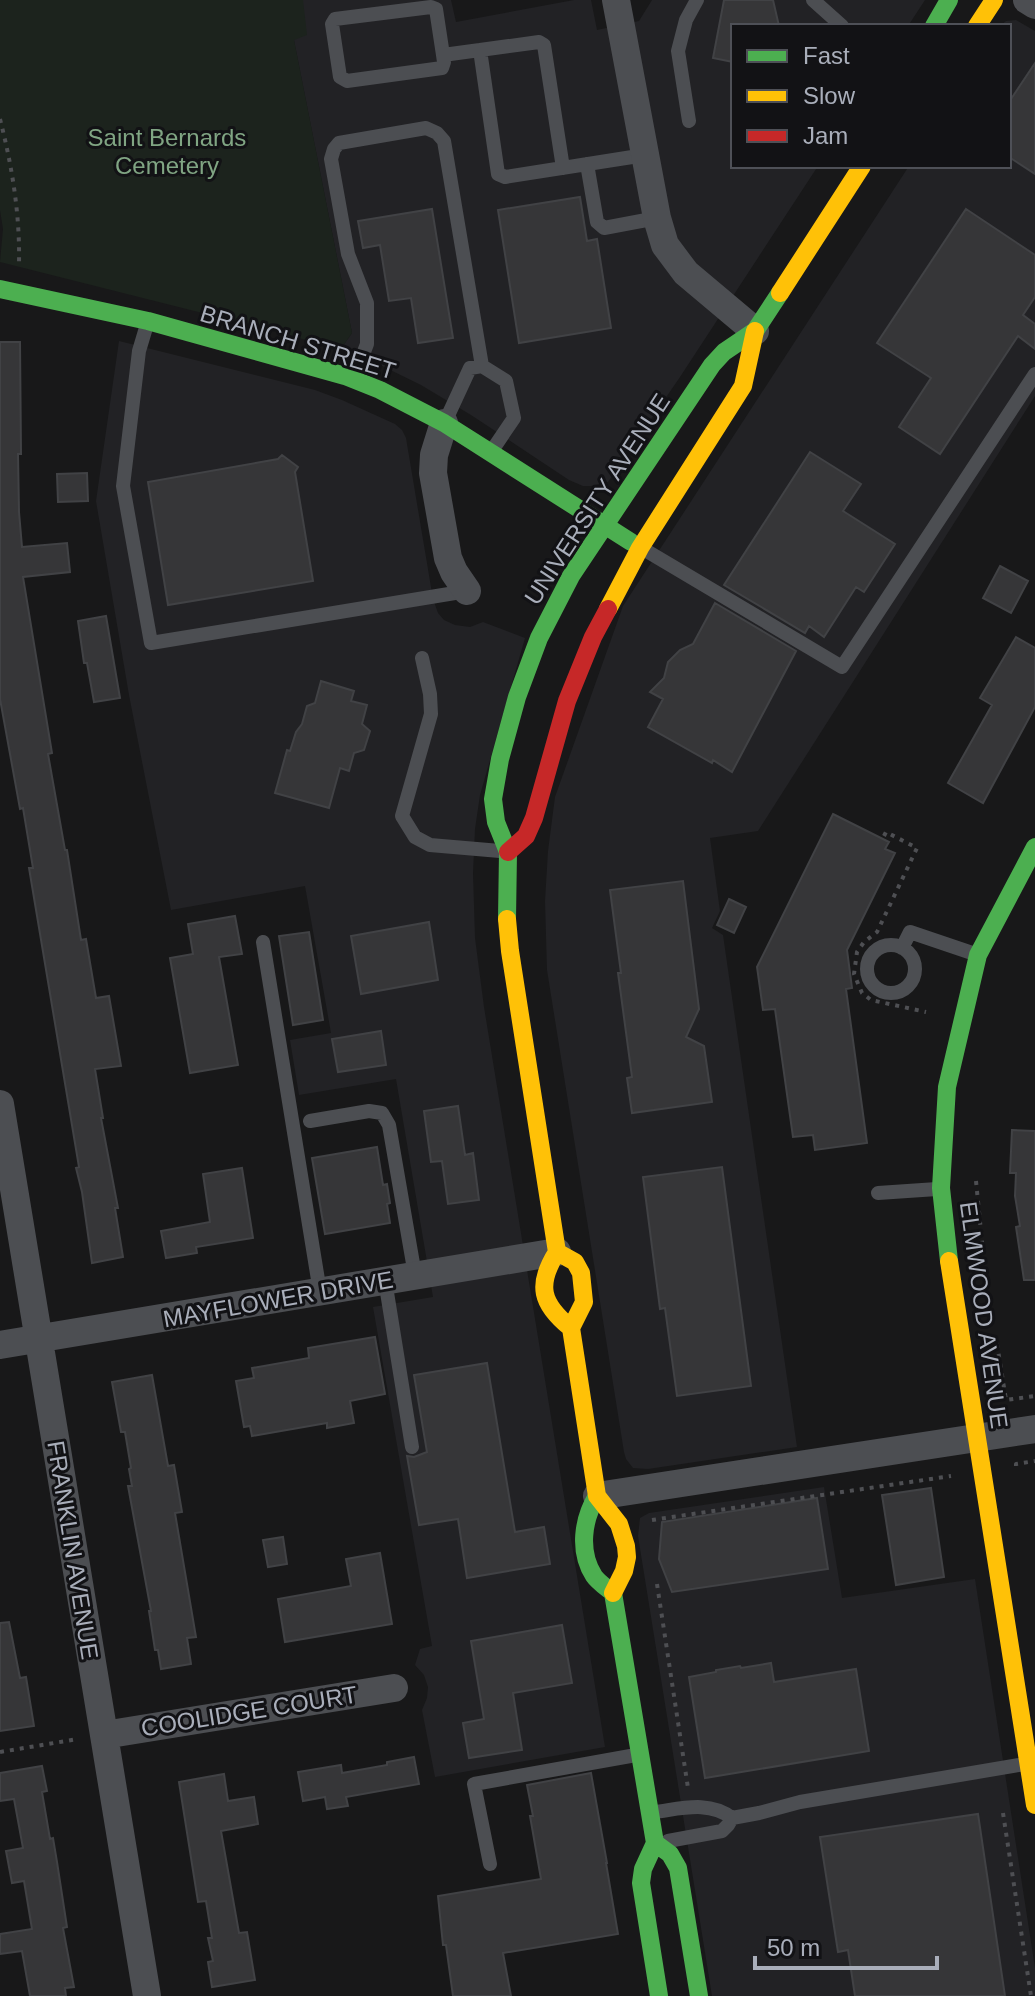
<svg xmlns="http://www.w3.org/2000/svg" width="1035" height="1996" font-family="Helvetica,sans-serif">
<rect width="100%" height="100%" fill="#181819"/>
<!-- built -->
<path fill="#222225" d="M286,0H451L456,22L574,0H591L597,30L639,21L652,0H925L908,26H733V166H818L680,377L608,482L591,486H583L569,480L471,415L421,385L370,360L340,350L352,333Z
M1016,20L1035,31V396L758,831L710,838L720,911L712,928L723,935L797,1447L648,1469L633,1468L626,1459L624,1452L547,970L545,901L548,851L555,797L623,606L909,166H1009V26H1000L1006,21Z
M119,341L315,390L342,400L395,424L402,430L406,438L433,599L438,613L444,620L455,625L470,627L483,622L525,638L480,795L475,829L473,873L475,938L484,1007L605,1747L435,1777L422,1710L427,1698L428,1687L424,1675L415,1665L420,1649L432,1646L373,1307L433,1297L396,1079L299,1095L290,1040L331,1033L305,886L171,910L129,695L96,501Z
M824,1487L842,1598L975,1579L1035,1968V1996H712L638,1536L640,1518L649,1513Z"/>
<!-- green -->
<path fill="#1c231d" d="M0,0H303L307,35L294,40L352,333L340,350L282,333L0,262L3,229L0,210Z"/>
<!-- building -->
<path fill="#363638" stroke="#414245" stroke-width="2" d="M724,0H773L779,26H733V62L713,58Z
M1035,63V174L1009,157V102Z
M580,197L587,241L597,239L611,328L519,343L498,210Z
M432,209L453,338L418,343L411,298L389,301L380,245L363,248L358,221Z
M966,209L1035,255V297L1023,315L1035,324V349L1018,336L940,454L899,427L931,378L877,343Z
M0,342H20L21,454H18L19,512L22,547L67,543L70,572L23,577L52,753L48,754L65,850H67L81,940L86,939L96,998L109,996L121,1066L95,1069L103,1118H101L118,1208H115L123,1257L92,1263L82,1192L76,1168L79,1167L29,868H33L23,808L20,809L0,699Z
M810,452L861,484L843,511L895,544L864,592L856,587L824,637L809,626L805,633L724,585Z
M282,455L298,467L295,472L313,581L168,605L148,482L278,459Z
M87,473L88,501L58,502L57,474Z
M1000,566L1028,581L1011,613L983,598Z
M715,603L796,651L732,772L713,760L712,763L648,727L663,699L650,692L664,678L668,662L680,650L693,644Z
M106,616L120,698L94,702L87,663H84L78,621Z
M1016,637L1035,648V707L983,803L948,783L992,705L980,698Z
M321,681L354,691L351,701L367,705L362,724L370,731L364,750L354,753L349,771L340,768L329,808L275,793L287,750L290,751L296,732L302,724L307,706L315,703Z
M833,814L889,842L885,849L895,853L847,950L852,988L846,989L867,1143L815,1150L813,1135L793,1137L775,1009L763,1010L757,967Z
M683,881L699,1009L686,1037L704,1046L712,1102L632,1113L627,1078L632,1077L618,973H621L610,890Z
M729,899L746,907L734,933L717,925Z
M235,916L242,954L219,957L238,1065L190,1073L170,958L193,954L188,924Z
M429,922L438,980L361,994L351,936Z
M309,932L323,1020L293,1025L279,936Z
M381,1031L386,1065L338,1072L332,1039Z
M458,1106L465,1155L473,1153L479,1200L448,1204L442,1161L431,1162L424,1111Z
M1012,1130L1035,1131V1280H1024L1016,1227L1020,1226L1015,1196L1016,1173H1010Z
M377,1147L383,1185L387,1184L390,1203L387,1204L390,1223L325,1234L312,1158Z
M722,1167L751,1386L677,1396L665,1308L660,1309L643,1177Z
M242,1168L253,1238L196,1247L197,1253L166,1258L161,1231L210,1222L203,1174Z
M375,1337L385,1394L350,1401L354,1423L327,1428V1423L252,1436L250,1426L244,1427L236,1381L254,1378L252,1368L309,1358L308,1348Z
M487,1363L515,1532L544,1527L550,1564L467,1578L458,1519L419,1525L407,1456L414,1457L427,1452L414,1375Z
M152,1375L168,1466L174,1465L182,1512L175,1513L196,1637L187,1638L191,1664L161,1669L158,1650H155L149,1611H151L128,1486H132L129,1469L131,1468L125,1432H121L112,1382Z
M931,1488L944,1577L896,1585L882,1495Z
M817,1498L828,1569L672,1592L659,1559L662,1522Z
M283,1537L287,1564L268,1567L263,1540Z
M380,1553L392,1624L285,1642L278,1599L351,1586L346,1559Z
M9,1622L20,1678L26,1677L34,1726L0,1731V1623Z
M562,1625L572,1683L513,1693L522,1750L469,1758L463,1723L484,1719L471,1641Z
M771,1663L774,1682L856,1669L869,1751L705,1778L689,1677L716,1672V1670L740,1666L741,1668Z
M414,1757L419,1784L346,1797L348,1806L327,1809L325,1797L303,1801L298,1772L341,1765L342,1773L387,1765V1762Z
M42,1766L47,1791L42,1792L50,1839L53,1838L57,1862L67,1927L63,1928L74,1987L65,1988L66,1996H30L22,1951L0,1954V1934L32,1929L24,1881L12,1883L6,1851L23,1848L14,1799L0,1801V1773Z
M591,1773L607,1863H606L618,1934L503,1953L511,1996H453L446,1945H443L438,1896L541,1879L530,1816H533L527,1785Z
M224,1774L228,1801L254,1797L258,1824L221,1831L239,1933L247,1932L255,1980L212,1987L208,1962L213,1961L208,1938H212L206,1901L198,1902L179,1782Z
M978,1814L1005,1996H855L848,1950L838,1952L820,1837Z"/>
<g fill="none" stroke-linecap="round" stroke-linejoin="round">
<!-- path -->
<path stroke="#4e4f53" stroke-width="4" stroke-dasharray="4 6" stroke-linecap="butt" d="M0,119C12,166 20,214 19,263
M884,836L886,832L917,848L877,932L864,942L857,952L854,974L862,993L871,1000L926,1012
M976,1181L983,1252
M997,1344L1006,1400L1035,1396
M1016,1466V1464L1035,1461
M652,1520L951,1476
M657,1584L688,1788
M0,1752L78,1739
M1003,1813L1031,1996"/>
<!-- lane -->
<path stroke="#4c4e52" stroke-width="14" d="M813,0L842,26
M480,50L539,42L544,45L563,168
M443,55L436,9L431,7L335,19L332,24L340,77L347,81L442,68L444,62L443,55L480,50L498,174L505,177L645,155
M689,121L678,51L686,20L697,0
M587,164L597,222L604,228L657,218
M148,321L139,351L123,486L151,643L467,591
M354,378L367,344V303L348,254L331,159L334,149L339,143L426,128L437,133L444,141L482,366
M445,422L470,368L482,366L506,381L514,418L491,452
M645,550L842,667L1035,374
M422,658L430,694L431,714L402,816L415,837L430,845L500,851
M263,942L320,1292
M867 969a24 24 0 1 1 48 0a24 24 0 1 1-48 0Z
M902,948L910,932L978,955
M310,1121L369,1111L382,1113L389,1125L415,1275
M878,1193L937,1189
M385,1280L412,1447
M654,1812C680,1809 709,1800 732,1818L759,1813L800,1802L1025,1764
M668,1841L722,1831L728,1825L732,1818
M490,1864L474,1784L636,1755"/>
<!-- street -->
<path stroke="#4c4e52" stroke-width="28" d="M616,0L657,218L665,245L686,273L755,331
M1027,0L1035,5
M444,423L434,455L433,473L448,558L454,572L467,591
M0,1104L147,1996
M0,1345L557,1252
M597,1496L1035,1429
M104,1735L394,1688"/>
<!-- fast -->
<path stroke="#4caf50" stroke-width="18" d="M934,26L949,0
M0,289L148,321L345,376L380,390L444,423L631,542
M507,919L508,852L496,822L493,799L500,759L517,697L539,638L571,576L712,365L724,352L755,331L780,293
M949,1261L941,1188L947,1087L978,955L1035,847
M597,1496C583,1519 578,1551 594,1576C598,1582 607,1588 613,1593L655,1843L643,1869L641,1883L659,1996
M655,1843L670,1854L678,1868L699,1996"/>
<!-- slow -->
<path stroke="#ffc107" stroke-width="18" d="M977,26L994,0
M780,293L862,166
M608,609L640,548L743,386L755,331
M507,919L510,951L557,1252C536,1285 541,1304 571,1328
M557,1252L575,1262L581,1273L584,1302L571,1328L597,1496L619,1524L626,1546L627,1557L624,1571L613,1593
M949,1261L1035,1805"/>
<!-- jam -->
<path stroke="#c62828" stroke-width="18" d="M508,852L526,836L534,818L567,701L593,637L608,609"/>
</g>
<g text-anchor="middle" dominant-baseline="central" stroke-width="6" stroke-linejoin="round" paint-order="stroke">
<!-- park labels -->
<g font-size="24" fill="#80a583" stroke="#121215">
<text x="167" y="137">Saint Bernards<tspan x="167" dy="28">Cemetery</tspan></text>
</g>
<!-- street labels -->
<g font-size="24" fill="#a9aeba" stroke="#121215">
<text transform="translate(298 342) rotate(17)">BRANCH STREET</text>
<text transform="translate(597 499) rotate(-57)">UNIVERSITY AVENUE</text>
<text transform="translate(278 1299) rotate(-10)">MAYFLOWER DRIVE</text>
<text transform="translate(984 1315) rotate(82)">ELMWOOD AVENUE</text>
<text transform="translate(73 1550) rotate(81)">FRANKLIN AVENUE</text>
<text transform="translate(249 1711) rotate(-9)">COOLIDGE COURT</text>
</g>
</g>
<!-- legend -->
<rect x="731" y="24" width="280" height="144" fill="#121215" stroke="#4e5057" stroke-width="2"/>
<rect x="747" y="50" width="40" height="12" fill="#4caf50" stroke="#4e5057" stroke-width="2"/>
<text x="803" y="64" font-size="24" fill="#a9aeba">Fast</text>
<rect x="747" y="90" width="40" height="12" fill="#ffc107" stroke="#4e5057" stroke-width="2"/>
<text x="803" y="104" font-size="24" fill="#a9aeba">Slow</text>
<rect x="747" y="130" width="40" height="12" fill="#c62828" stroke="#4e5057" stroke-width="2"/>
<text x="803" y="144" font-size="24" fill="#a9aeba">Jam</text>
<!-- scale -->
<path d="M755 1956v12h182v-12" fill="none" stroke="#a9aeba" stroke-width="4"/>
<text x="767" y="1956" font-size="24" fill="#a9aeba" stroke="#121215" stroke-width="6" paint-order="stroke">50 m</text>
</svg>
